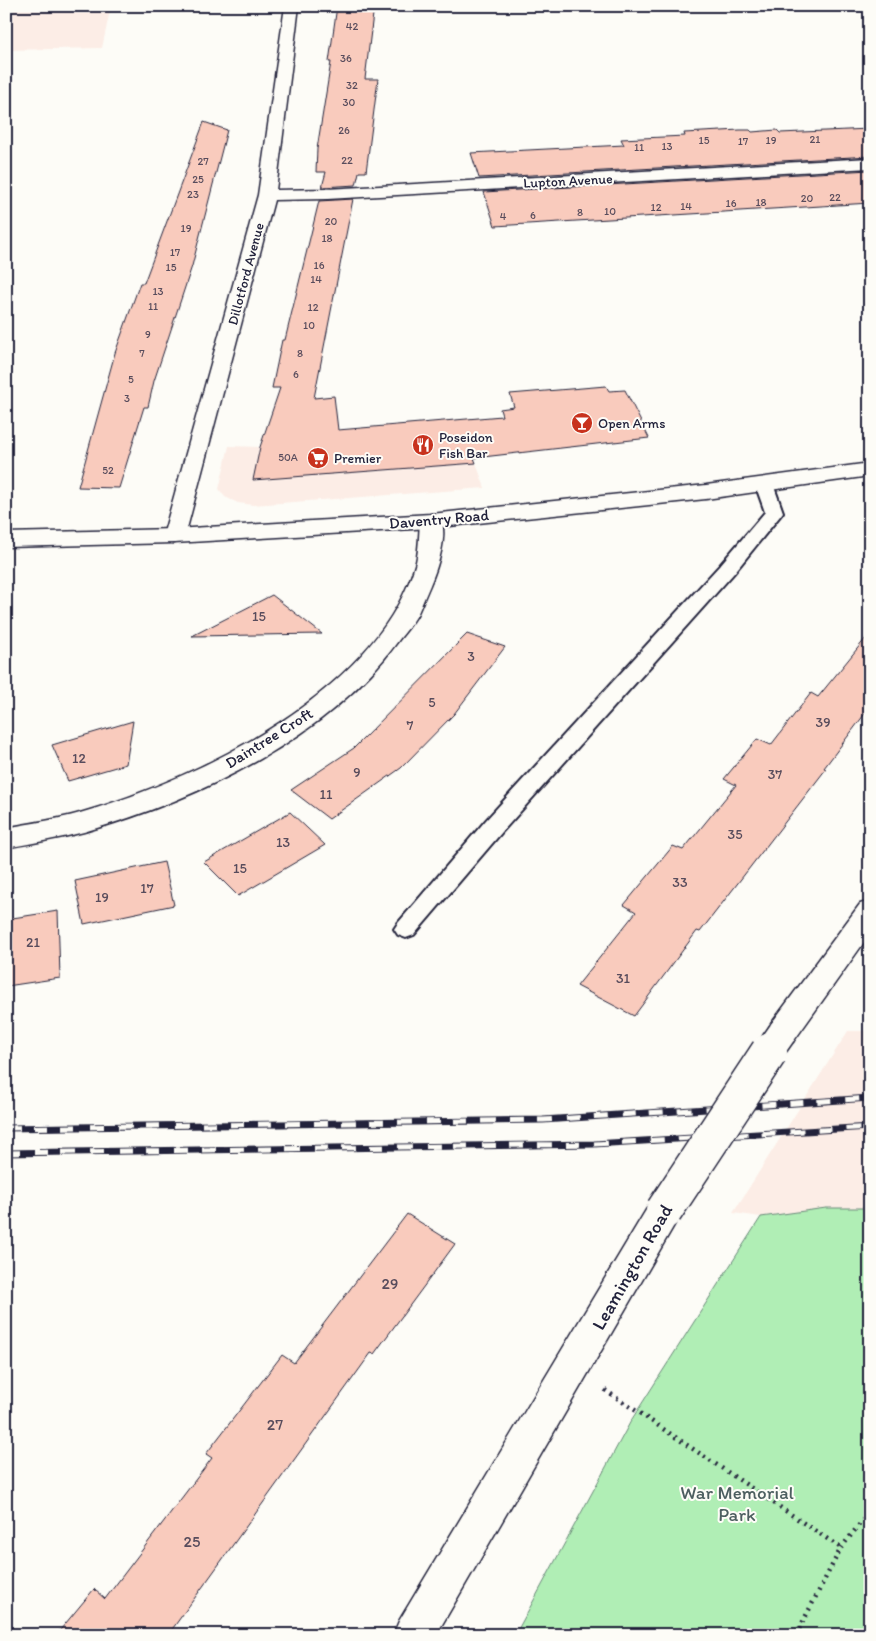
<svg xmlns="http://www.w3.org/2000/svg" width="876" height="1641" font-family="Itim,sans-serif">
<rect width="100%" height="100%" fill="#fdfcf7"/>
<filter id="ink" filterUnits="userSpaceOnUse"><feTurbulence type="fractalNoise" baseFrequency=".02" numOctaves="2"/><feDisplacementMap in="SourceGraphic" scale="10" xChannelSelector="R" yChannelSelector="G"/><feConvolveMatrix kernelMatrix="1 2 1 2 8 2 1 2 1" color-interpolation-filters="sRGB"/></filter>
<g filter="url(#ink)">
<!-- built -->
<path fill="#fcede6" d="M6,6H111L102,48L6,50Z
M229,446L260,447L345,473L476,463L485,488L253,505L238,503L225,497L219,489Z
M848,1031H870V1208H826L761,1217L733,1213Z"/>
<!-- green -->
<path fill="#b0eeb5" stroke="#698878" d="M826,1208H870V1635H515L632,1419L761,1217Z"/>
<!-- building -->
<path fill="#f9cbbd" stroke="#22223b" d="M337,6H374L365,79H378L366,172H359L356,185L322,187L326,172H316L317,149L331,62H329Z
M204,122L227,130L192,266L154,381L148,407H144L119,488L78,487L115,353L140,283H144Z
M870,129V156L479,178L471,153L624,145L621,139L685,136L684,133L740,130H750L752,132L777,130L780,133Z
M870,170V203L495,226L484,192Z
M353,199L314,398L334,396L338,430L502,416L500,409L514,407L510,394L606,386L609,391L625,390L649,438L474,458L476,463L253,480L260,447L280,388H272L282,340H285L319,201Z
M272,595L322,634L192,636Z
M870,633V707L824,768L826,769L700,932L697,931L634,1016L577,986L636,912L624,905L673,846L683,850L736,785L724,779L757,739L771,745L811,693L818,697Z
M467,634L505,647L454,714L401,768L329,819L291,790L354,748Z
M133,721L126,764L68,781L52,745Z
M290,812L325,845L238,896L204,862Z
M164,862L174,905L84,924L75,881Z
M58,911L60,978L7,986L6,919Z
M407,1214L455,1244L374,1354L371,1353L168,1635H56L94,1589L105,1599L212,1458L206,1454L282,1355L294,1363Z"/>
<g fill="none" stroke-linecap="round" stroke-linejoin="round">
<!-- service casing -->
<g stroke="#22223b" stroke-width="4">
<path id="service" d="M764,479L770,480L773,484L783,512L780,516L734,573L502,832L414,935L406,938L398,935L394,929L398,923L486,820L720,565L765,512L755,484L758,480Z"/>
</g>
<!-- minor casing -->
<g stroke="#22223b" stroke-width="3">
<path id="minor" d="M285,6H299L276,190L327,189L870,158V168L327,199L274,200L185,536L182,541L174,543L166,541L163,536L258,195Z
M431,514L439,516C450,532 437,569 430,585C426,594 422,604 418,613C413,623 405,632 398,641C328,738 197,800 84,832C58,839 32,843 6,848V828C31,823 56,820 80,813C200,778 379,692 416,562C419,549 419,535 420,521L423,516Z"/>
</g>
<!-- tertiary casing -->
<g stroke="#22223b" stroke-width="3">
<path id="tertiary" d="M870,463V476L706,499L431,528L174,543L6,547V533L174,529L431,514L706,485Z"/>
</g>
<!-- secondary casing -->
<g stroke="#22223b" stroke-width="3">
<path id="secondary" d="M870,901V934L793,1042L782,1046L771,1042L766,1033L771,1024L860,904Z
M664,1196L676,1200L681,1211L676,1222L436,1635H393L399,1621L652,1200Z"/>
</g>
<!-- path -->
<path stroke="#22223b" stroke-width="4.5" stroke-dasharray="2 5" stroke-linecap="butt" d="M605,1390L841,1548
M796,1635L841,1548L870,1511"/>
<!-- service -->
<use href="#service" fill="#fdfcf7" fill-rule="evenodd"/>
<!-- minor -->
<use href="#minor" fill="#fdfcf7" fill-rule="evenodd"/>
<!-- tertiary -->
<use href="#tertiary" fill="#fdfcf7" fill-rule="evenodd"/>
<!-- secondary -->
<use href="#secondary" fill="#fdfcf7" fill-rule="evenodd"/>
<!-- rail casing -->
<g stroke="#22223b" stroke-width="7">
<path id="rail" d="M6,1128L543,1120L870,1098
M6,1153L594,1144L870,1127"/>
</g>
<!-- rail -->
<use href="#rail" stroke="#fdfcf7" stroke-width="5" stroke-dasharray="14" stroke-linecap="butt"/>
<!-- secondary-bridge-far1 casing -->
<g stroke="#22223b" stroke-width="31" stroke-linecap="butt">
<path id="secondary-bridge-far1" d="M768,1053L782,1033"/>
</g>
<!-- secondary-bridge casing -->
<g stroke="#22223b" stroke-width="39" stroke-linecap="butt">
<path id="secondary-bridge" d="M664,1211L769,1052"/>
</g>
<!-- secondary-bridge-far1 -->
<use href="#secondary-bridge-far1" stroke="#fdfcf7" stroke-width="28"/>
<!-- secondary-bridge -->
<use href="#secondary-bridge" stroke="#fdfcf7" stroke-width="36"/>
</g>
</g>
<!-- icons -->
<defs>
<g id="bar-disc" transform="scale(1.125)"><circle r="9.5" fill="#c8321e" stroke="#fdfcf7"/><path d="M-6-5H6L.8 .8V4.5H3.5V6h-7V4.5H-.8V.8Z" fill="#fff"/></g>
<g id="restaurant-disc" transform="scale(1.125)"><circle r="9.5" fill="#c8321e" stroke="#fdfcf7"/><path d="M-5-6h1v4h1v-4h1v4h1v-4h1v5L-1.5 .5V6h-2V.5L-5-1ZM5-6V6H3V1.5H1.5Q1.5-4 5-6Z" fill="#fff"/></g>
<g id="supermarket-disc" transform="scale(1.125)"><circle r="9.5" fill="#c8321e" stroke="#fdfcf7"/><path d="M-6-5.5h2.5l.6 2H6L4.5 2H-2.5L-4.4-4H-6ZM-1.5 3.2a1.3 1.3 0 1 0 .1 0ZM3 3.2a1.3 1.3 0 1 0 .1 0Z" fill="#fff"/></g>
</defs>
<g fill-rule="evenodd">
<use href="#bar-disc" x="582" y="423"/>
<use href="#restaurant-disc" x="423" y="445"/>
<use href="#supermarket-disc" x="318" y="458"/>
</g>
<g text-anchor="middle" dominant-baseline="central" stroke-width="4" stroke-linejoin="round" paint-order="stroke">
<!-- far-number labels -->
<g font-size="11" fill="#584c5c">
<text x="352" y="26">42</text>
<text x="346" y="58">36</text>
<text x="352" y="85">32</text>
<text x="349" y="102">30</text>
<text x="344" y="130">26</text>
<text x="815" y="139">21</text>
<text x="704" y="140">15</text>
<text x="771" y="140">19</text>
<text x="743" y="141">17</text>
<text x="667" y="146">13</text>
<text x="639" y="147">11</text>
<text x="347" y="160">22</text>
<text x="203" y="161">27</text>
<text x="198" y="179">25</text>
<text x="193" y="194">23</text>
<text x="835" y="197">22</text>
<text x="807" y="198">20</text>
<text x="761" y="202">18</text>
<text x="731" y="203">16</text>
<text x="686" y="206">14</text>
<text x="656" y="207">12</text>
<text x="610" y="211">10</text>
<text x="580" y="212">8</text>
<text x="533" y="215">6</text>
<text x="503" y="216">4</text>
<text x="331" y="221">20</text>
<text x="186" y="228">19</text>
<text x="327" y="238">18</text>
<text x="175" y="252">17</text>
<text x="319" y="265">16</text>
<text x="171" y="267">15</text>
<text x="316" y="279">14</text>
<text x="158" y="291">13</text>
<text x="153" y="306">11</text>
<text x="313" y="307">12</text>
<text x="309" y="325">10</text>
<text x="148" y="334">9</text>
<text x="142" y="353">7</text>
<text x="300" y="353">8</text>
<text x="296" y="374">6</text>
<text x="131" y="379">5</text>
<text x="127" y="398">3</text>
<text x="288" y="457">50A</text>
<text x="108" y="470">52</text>
</g>
<!-- far-street labels -->
<g font-size="14" fill="#22223b" stroke="#fdfcf7">
<text transform="translate(568 181) rotate(-3)">Lupton Avenue</text>
<text transform="translate(246 274) rotate(-75)">Dillotford Avenue</text>
</g>
<!-- far-poi labels -->
<g font-size="14" fill="#22223b" stroke="#fdfcf7" text-anchor="start">
<text x="598" y="423">Open Arms</text>
<text x="439" y="437">Poseidon<tspan x="439" dy="16">Fish Bar</tspan></text>
<text x="334" y="458">Premier</text>
</g>
<!-- number labels -->
<g font-size="14" fill="#584c5c">
<text x="259" y="616">15</text>
<text x="471" y="656">3</text>
<text x="432" y="702">5</text>
<text x="823" y="722">39</text>
<text x="410" y="725">7</text>
<text x="79" y="758">12</text>
<text x="357" y="772">9</text>
<text x="775" y="774">37</text>
<text x="326" y="794">11</text>
<text x="735" y="834">35</text>
<text x="283" y="842">13</text>
<text x="240" y="868">15</text>
<text x="680" y="882">33</text>
<text x="147" y="888">17</text>
<text x="102" y="897">19</text>
<text x="33" y="942">21</text>
<text x="623" y="978">31</text>
</g>
<!-- street labels -->
<g font-size="16" fill="#22223b" stroke="#fdfcf7">
<text transform="translate(439 519) rotate(-5)">Daventry Road</text>
<text transform="translate(269 738) rotate(-32)">Daintree Croft</text>
</g>
<!-- near-number labels -->
<g font-size="16" fill="#584c5c">
<text x="390" y="1283">29</text>
<text x="275" y="1424">27</text>
<text x="192" y="1541">25</text>
</g>
<!-- near-street labels -->
<g font-size="19" fill="#22223b" stroke="#fdfcf7">
<text transform="translate(632 1267) rotate(-60)">Leamington Road</text>
</g>
<!-- near-park labels -->
<g font-size="19" fill="#4d5f60" stroke="#fdfcf7">
<text x="737" y="1492">War Memorial<tspan x="737" dy="22">Park</tspan></text>
</g>
</g>
<!-- margin -->
<rect width="876" height="1641" fill="none" stroke="#fdfcf7" stroke-width="25"/>
<rect x="12" y="12" width="851" height="1616" fill="none" stroke="#22223b" stroke-width="2" filter="url(#ink)"/>
</svg>
